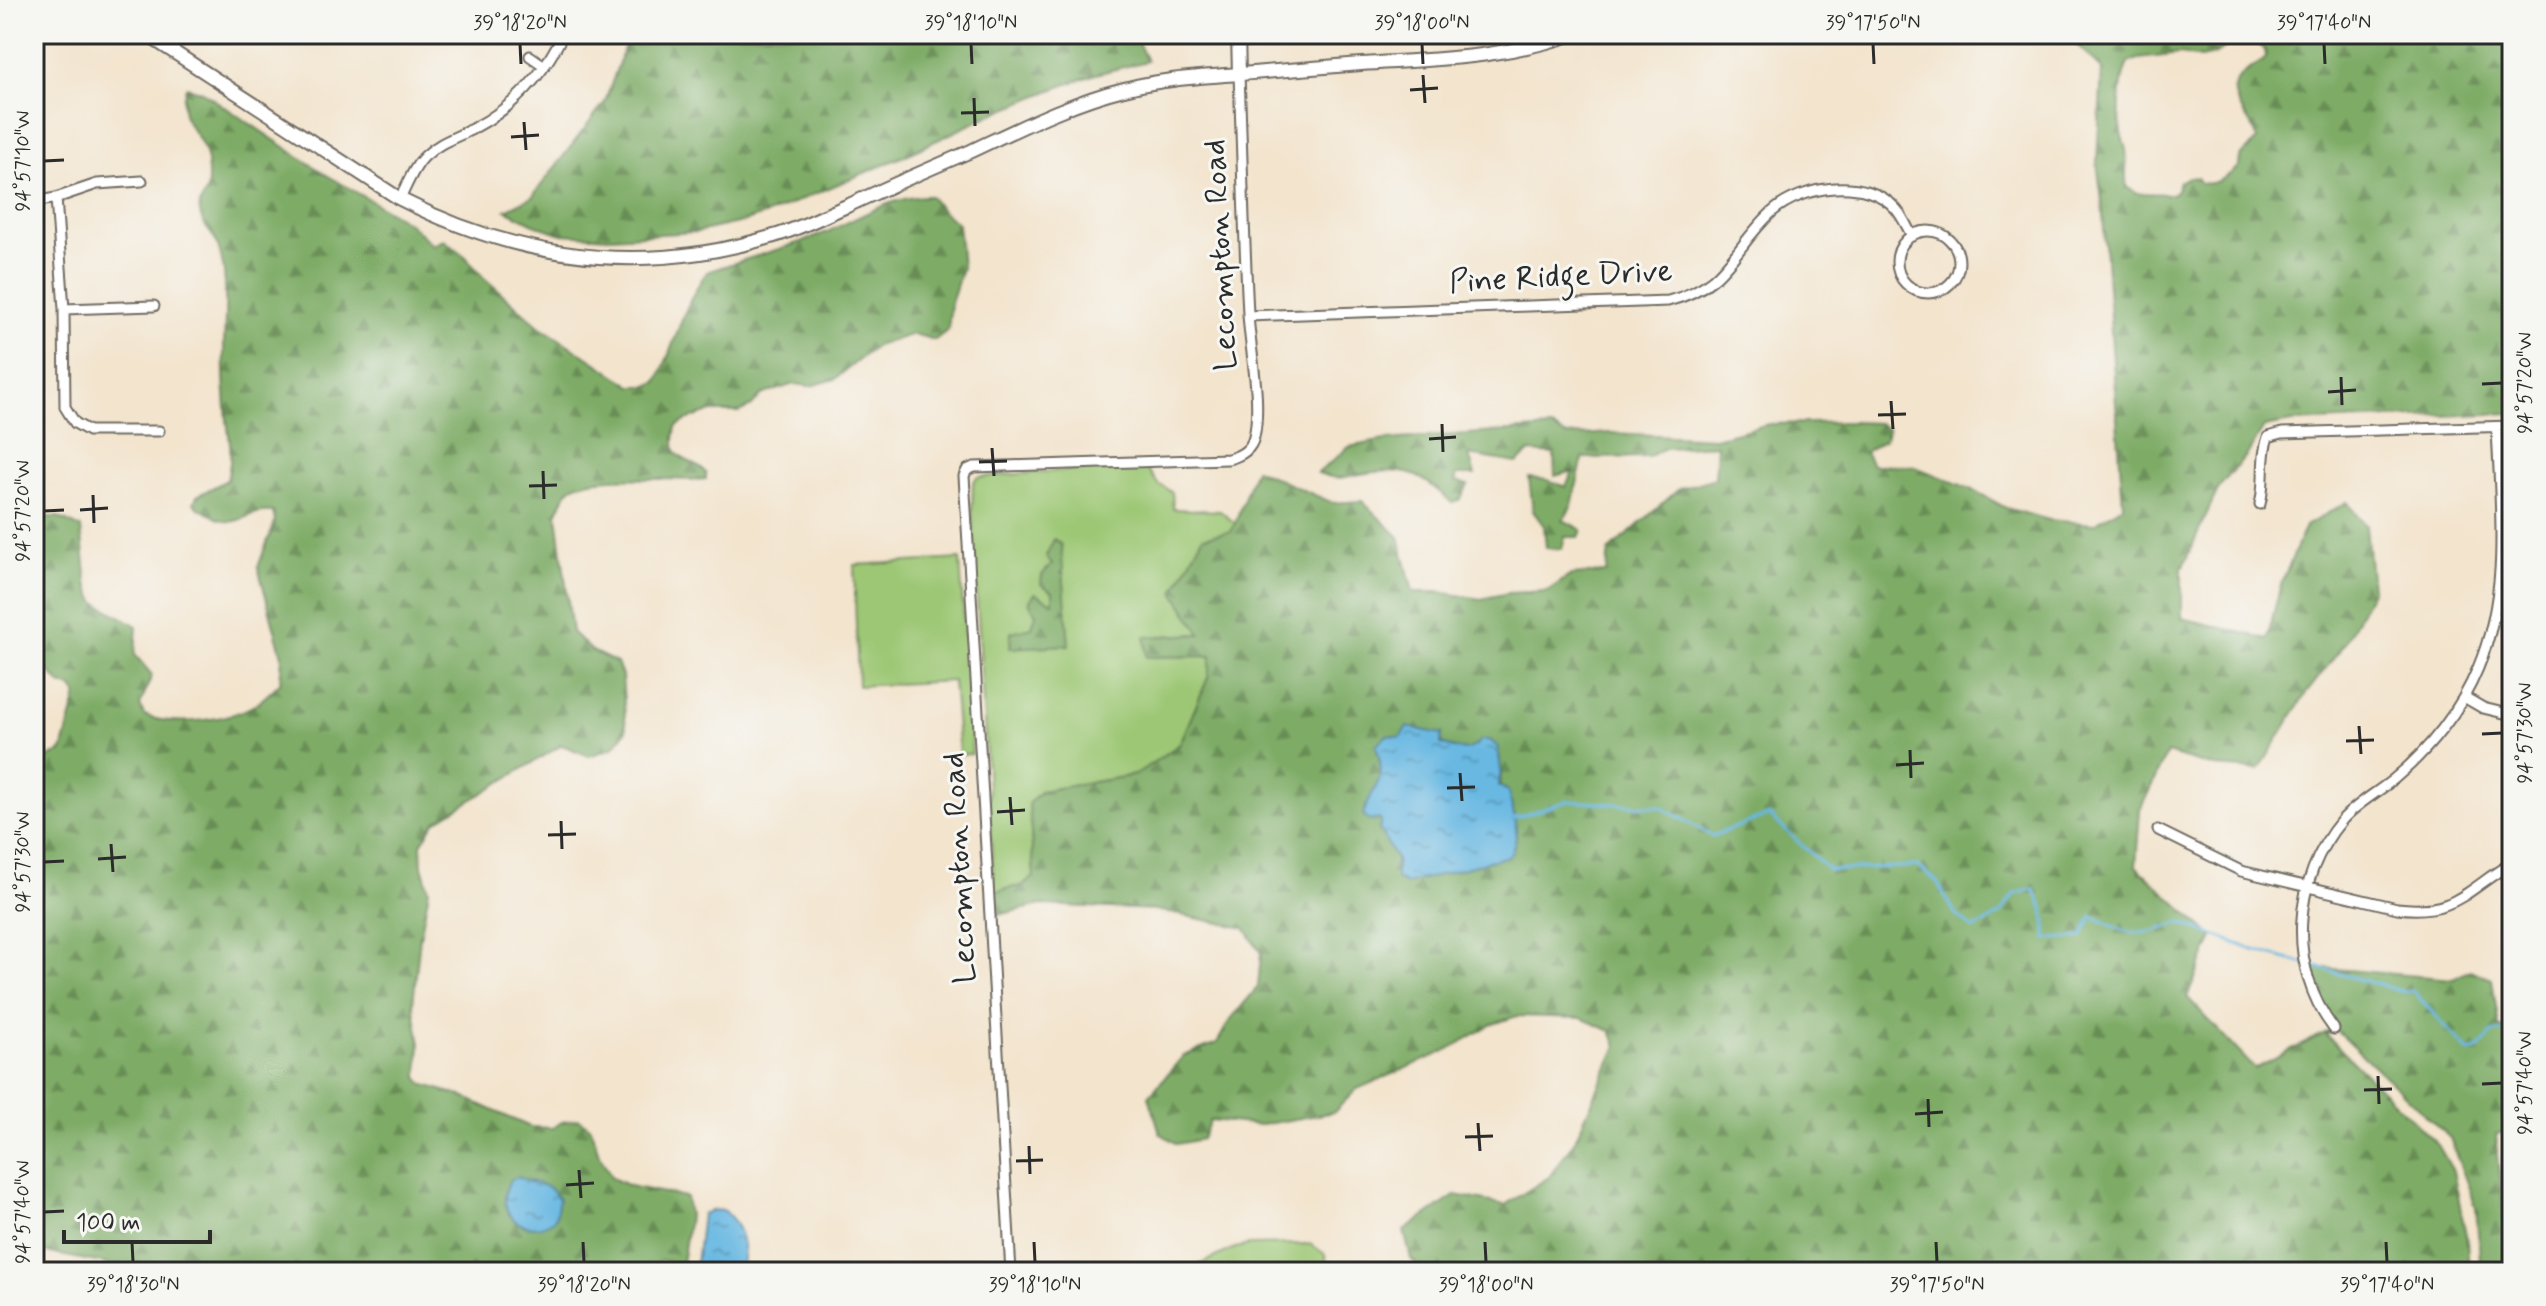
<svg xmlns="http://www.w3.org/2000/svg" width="2546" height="1306" font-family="Mynerve,sans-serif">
<defs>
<pattern id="forest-firs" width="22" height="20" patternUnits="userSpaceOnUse" patternTransform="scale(2)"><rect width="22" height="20" fill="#7eac66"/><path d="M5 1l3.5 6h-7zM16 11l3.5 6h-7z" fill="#678c54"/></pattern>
<pattern id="water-ripples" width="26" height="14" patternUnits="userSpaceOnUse" patternTransform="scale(2)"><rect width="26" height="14" fill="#67b8e2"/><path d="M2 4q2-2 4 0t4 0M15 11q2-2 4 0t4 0" fill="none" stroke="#5596b7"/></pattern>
</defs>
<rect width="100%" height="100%" fill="#f6f6f2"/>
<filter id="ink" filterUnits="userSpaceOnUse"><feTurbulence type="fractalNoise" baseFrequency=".0125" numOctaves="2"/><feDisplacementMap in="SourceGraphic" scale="16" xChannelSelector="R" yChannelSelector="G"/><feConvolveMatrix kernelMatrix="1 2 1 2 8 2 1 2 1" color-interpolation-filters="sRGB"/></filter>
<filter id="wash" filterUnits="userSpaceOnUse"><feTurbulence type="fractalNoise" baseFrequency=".006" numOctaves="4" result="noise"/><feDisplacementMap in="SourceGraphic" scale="32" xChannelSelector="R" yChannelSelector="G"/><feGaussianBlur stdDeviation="1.8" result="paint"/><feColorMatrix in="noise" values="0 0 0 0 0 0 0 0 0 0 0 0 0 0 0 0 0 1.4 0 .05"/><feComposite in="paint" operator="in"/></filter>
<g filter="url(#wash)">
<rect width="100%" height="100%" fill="#f3e4cd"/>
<!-- grass -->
<path fill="#9dc774" stroke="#647950" stroke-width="2" d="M1086,469H1147L1158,484L1172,492L1173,509L1220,511L1235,523L1202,634L1146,637V657L1212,656L1208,678L1180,744L1135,775L1041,791L1029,803L1034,877L1024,885L994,892L972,511L973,482L978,477Z
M960,559L972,754L959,755L953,681L858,686L854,565Z
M1310,1244L1325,1254L1329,1272H1184L1235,1248L1249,1245Z
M1015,1258L1030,1263L1065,1260L1183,1272H1016Z"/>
<!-- forest -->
<path fill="url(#forest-firs)" stroke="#546c48" stroke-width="2" fill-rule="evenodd" d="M629,34H1134L1147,61L1096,74L1051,90L992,114L904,156L770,213L742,222L697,232L609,237L562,234L538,226L506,210L532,197L605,102Z
M2050,34H2512V413L2292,422L2264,427L2247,455L2219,487L2182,568V618L2267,639L2281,584L2306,526L2347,502L2366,526L2372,590L2344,645L2305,695L2259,770L2214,767L2167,753L2140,810L2136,866L2213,937L2187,997L2255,1069L2333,1029L2325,1011L2313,967L2453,979L2470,970L2492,979L2499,1027L2512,1032V1130L2496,1134L2510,1272H2481L2476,1207L2450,1138L2336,1030L2326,1035L2438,1145L2453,1171L2467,1240L2469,1272H2174L2172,1258L2046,1272H1545C1535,1268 1492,1273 1476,1272C1458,1271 1439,1269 1420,1269L1411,1259L1404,1231L1456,1195L1505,1205L1549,1177L1575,1140L1617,1046L1611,1031L1581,1018L1517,1016L1490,1025L1446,1051L1357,1089L1334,1112L1261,1125L1210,1120L1202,1139L1177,1144L1160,1133L1149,1096L1183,1056L1217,1043L1230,1020L1258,987L1261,953L1245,928L1156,910L1041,905L994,916V892L1024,885L1034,877L1029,803L1041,791L1135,775L1180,744L1208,678L1211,656L1146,657L1145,637L1201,634L1174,592L1203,537L1232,531L1255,469L1333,503L1362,501L1399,537L1413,592H1439L1481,599L1508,593L1547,591L1571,575L1606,573L1609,551L1679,489L1715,478L1717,445L1665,448L1648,457L1583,458L1571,509L1563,520L1582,530L1579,537H1565L1562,549L1546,548L1544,526L1533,511L1529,478L1548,480L1566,487L1573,471L1555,476L1554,454L1530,452L1517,463L1469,455L1475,475H1457L1455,481L1468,485L1459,501L1452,503C1423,475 1409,467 1367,473C1342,476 1343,482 1318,473L1349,447L1385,440L1552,428L1567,436L1610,433L1715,438L1769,424L1852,422L1878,423L1888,429L1885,439L1865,452L1872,465L1913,466L1973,490L2006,508L2049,520L2094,524L2123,506L2102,201L2097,162L2102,69L2071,39ZM2238,39L2260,45L2265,50L2266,58C2259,65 2247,69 2240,77C2222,98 2255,120 2257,140L2240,157L2239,166C2229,176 2215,186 2201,183L2197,178L2188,177L2179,182L2177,190L2172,194L2137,193L2127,188C2124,174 2128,164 2126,150C2125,144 2122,138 2121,132C2118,115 2120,78 2128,63L2138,59L2181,54L2200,58L2214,55ZM1442,734L1440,744L1466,751L1474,748L1501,769L1500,786L1508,791L1396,879V859L1380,829L1381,821L1366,808L1380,783L1382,766Z
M186,87L201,91L325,174L409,223L433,245L444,240L466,257L483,277L539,326L632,386H648L657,382C675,346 683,304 707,272C745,259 783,249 820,235C855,221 891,195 930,196L942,211L958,224L962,268L951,303L948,330L935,340L913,334L876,346L835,379L811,386L794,384L761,395L752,406L739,412H710L689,419L676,427C667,465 688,454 706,473V479C674,482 598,472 572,487C564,493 560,506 557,515L572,632L592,651L617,663L622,676L626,731L613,748L589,756L562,745L435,822L421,844L422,866L429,890L420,937L413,1004L420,1044L418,1076L422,1084L461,1096L530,1127L552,1128L562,1122L579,1119L590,1127L599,1154L612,1178L629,1186L686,1197L689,1216L682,1264L660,1260L651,1272H115L107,1264L34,1250V764L62,751L77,695L72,688L60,684L34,654V517H58L81,528L87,583L95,602L137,626L135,655L152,675L140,705L144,715C172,728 231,720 256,704C265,698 273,689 280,683L282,656L258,567L275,521L273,512C243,509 239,533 210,514C203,510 199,510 194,503L197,496L227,480C233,455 230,444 227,420C225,398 223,374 224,352C224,316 230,278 217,243C213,232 203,229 200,212C198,202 204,199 207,190C209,180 208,163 205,153C198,125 175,127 186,87Z
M1054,539L1061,545L1069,645L1010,648L1011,632L1032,627L1036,614L1029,602L1035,593L1053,603V592L1041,584L1042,575L1052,564L1046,556Z"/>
<!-- water -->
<path fill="url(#water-ripples)" stroke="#497286" stroke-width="2" d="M1407,727L1442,734L1441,744C1457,749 1469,755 1481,740H1490L1498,747L1501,769L1499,786L1508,791C1513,813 1523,836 1509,856L1406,884L1396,879V859L1379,829L1381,821L1379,819L1369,821L1363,815C1374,780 1388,786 1376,745L1387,735L1400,737Z
M517,1177L548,1187L559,1199L555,1219C525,1241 492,1213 510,1180Z
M713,1210L725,1211C742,1227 748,1250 740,1272H695L702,1214Z"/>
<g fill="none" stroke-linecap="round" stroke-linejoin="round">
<!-- stream -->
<path stroke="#67b8e2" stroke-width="3" d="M1514,818L1568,801L1661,807L1712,836L1769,815L1829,870L1918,866L1937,882L1956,915L1974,929L2001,914L2014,894L2034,889L2044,910L2047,939L2082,937L2092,916C2128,934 2140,940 2179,922L2251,949L2405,992L2413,991L2469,1052L2478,1050L2492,1033L2508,1031L2512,1033"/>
</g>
</g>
<g filter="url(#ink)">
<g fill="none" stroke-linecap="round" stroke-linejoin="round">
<!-- street casing -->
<g stroke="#716c64" stroke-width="13">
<path id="street" d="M163,44L170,34
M530,56L543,65
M56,198L64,309L65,407L75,423L89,431H159
M400,199C407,185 414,166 425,156C439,142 458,137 474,128C514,107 544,74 563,34
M34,202L56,198L97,184L142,181
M1897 262a31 31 0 1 1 62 0a31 31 0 1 1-62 0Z
M64,309L154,306
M1248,316L1668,301C1728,286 1732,249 1772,212C1802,185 1868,176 1896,209C1903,217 1907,227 1912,236
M2260,504C2266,482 2260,459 2268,437L2282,433L2512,426
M2464,697L2483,708L2512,715
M2158,830L2241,871L2397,908C2457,915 2465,890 2512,863
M2334,1029C2287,968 2292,879 2342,820C2357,803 2377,793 2394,779C2429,750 2461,710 2478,668C2511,589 2500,510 2497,427
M1011,1272L964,476L967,470L974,467L1228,459C1241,456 1251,450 1254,437C1262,401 1250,351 1248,314C1244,234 1242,154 1239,74"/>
</g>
<!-- secondary casing -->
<g stroke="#716c64" stroke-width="16">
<path id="secondary" d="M146,34L400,199C519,260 645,276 774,236C799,229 823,216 847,206C888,187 929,169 971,151C1020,128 1071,102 1124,89C1161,79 1201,77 1239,74C1280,71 1321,67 1361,64C1436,59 1501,59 1573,34
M1238,34L1239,74"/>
</g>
<!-- street -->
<use href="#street" stroke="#fff" stroke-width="9"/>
<!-- secondary -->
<use href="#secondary" stroke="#fff" stroke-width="12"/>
</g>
</g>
<!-- ticks -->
<path fill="none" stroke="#2b2b2b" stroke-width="3" d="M520,44L521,64M971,44L972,64M1422,44L1423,64M1873,44L1874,64M2324,44L2325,64M1423,75L1425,103M1410,90L1438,88M974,98L975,126M961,113L989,112M524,122L526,150M511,137L539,135M44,161L64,160M2341,377L2342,405M2482,384L2502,383M2328,392L2356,390M1891,401L1893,429M1878,415L1906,414M1442,424L1443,452M1429,439L1456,437M992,448L994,476M979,462L1007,461M543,471L544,499M529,486L557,485M93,495L94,523M80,510L108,508M44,511L64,510M2359,726L2361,754M2482,734L2502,733M2346,741L2374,740M1910,750L1911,778M1896,765L1924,763M1460,773L1462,801M1447,788L1475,787M1010,797L1012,825M997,812L1025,810M561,821L562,849M548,835L576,834M111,844L113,872M98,859L126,857M44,862L64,861M2378,1076L2379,1104M2482,1084L2502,1083M2364,1090L2392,1089M1928,1099L1929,1127M1915,1114L1943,1112M1478,1123L1480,1151M1465,1137L1493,1136M1029,1146L1030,1174M1016,1161L1043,1160M579,1170L581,1198M566,1185L594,1183M44,1212L64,1211M132,1242L133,1262M583,1242L584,1262M1034,1242L1035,1262M1485,1242L1486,1262M1936,1242L1937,1262M2386,1242L2387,1262"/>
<g text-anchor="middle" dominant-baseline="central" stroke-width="6" stroke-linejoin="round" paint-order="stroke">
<!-- street labels -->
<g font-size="32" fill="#2b2b2b" stroke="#f6f6f2">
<text transform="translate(1221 255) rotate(-93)">Lecompton Road</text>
<text transform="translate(1561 277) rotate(-3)">Pine Ridge Drive</text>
<text transform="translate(960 868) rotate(-93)">Lecompton Road</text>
</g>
</g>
<!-- margin -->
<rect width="2546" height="1306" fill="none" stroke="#f6f6f2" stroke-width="88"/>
<!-- scale -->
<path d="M64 1230v12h146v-12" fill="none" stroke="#2b2b2b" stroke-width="4"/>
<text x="76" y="1230" font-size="24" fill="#2b2b2b" stroke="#f6f6f2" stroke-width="6" paint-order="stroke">100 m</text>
<rect x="44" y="44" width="2458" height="1218" fill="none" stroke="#2b2b2b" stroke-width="3"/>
<g font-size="20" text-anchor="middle" fill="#2b2b2b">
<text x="520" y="29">39°18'20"N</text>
<text x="971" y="29">39°18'10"N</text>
<text x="1422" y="29">39°18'00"N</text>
<text x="1873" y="29">39°17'50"N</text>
<text x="2324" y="29">39°17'40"N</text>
<text transform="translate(22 161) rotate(-90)" y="7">94°57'10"W</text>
<text transform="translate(2524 383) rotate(-90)" y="7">94°57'20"W</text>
<text transform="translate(22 511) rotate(-90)" y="7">94°57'20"W</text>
<text transform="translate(2524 733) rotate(-90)" y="7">94°57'30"W</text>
<text transform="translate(22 862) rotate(-90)" y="7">94°57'30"W</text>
<text transform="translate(2524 1083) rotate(-90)" y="7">94°57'40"W</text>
<text transform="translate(22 1212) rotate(-90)" y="7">94°57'40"W</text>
<text x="133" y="1291">39°18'30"N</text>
<text x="584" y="1291">39°18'20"N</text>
<text x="1035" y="1291">39°18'10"N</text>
<text x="1486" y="1291">39°18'00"N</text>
<text x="1937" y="1291">39°17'50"N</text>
<text x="2387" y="1291">39°17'40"N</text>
</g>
</svg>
